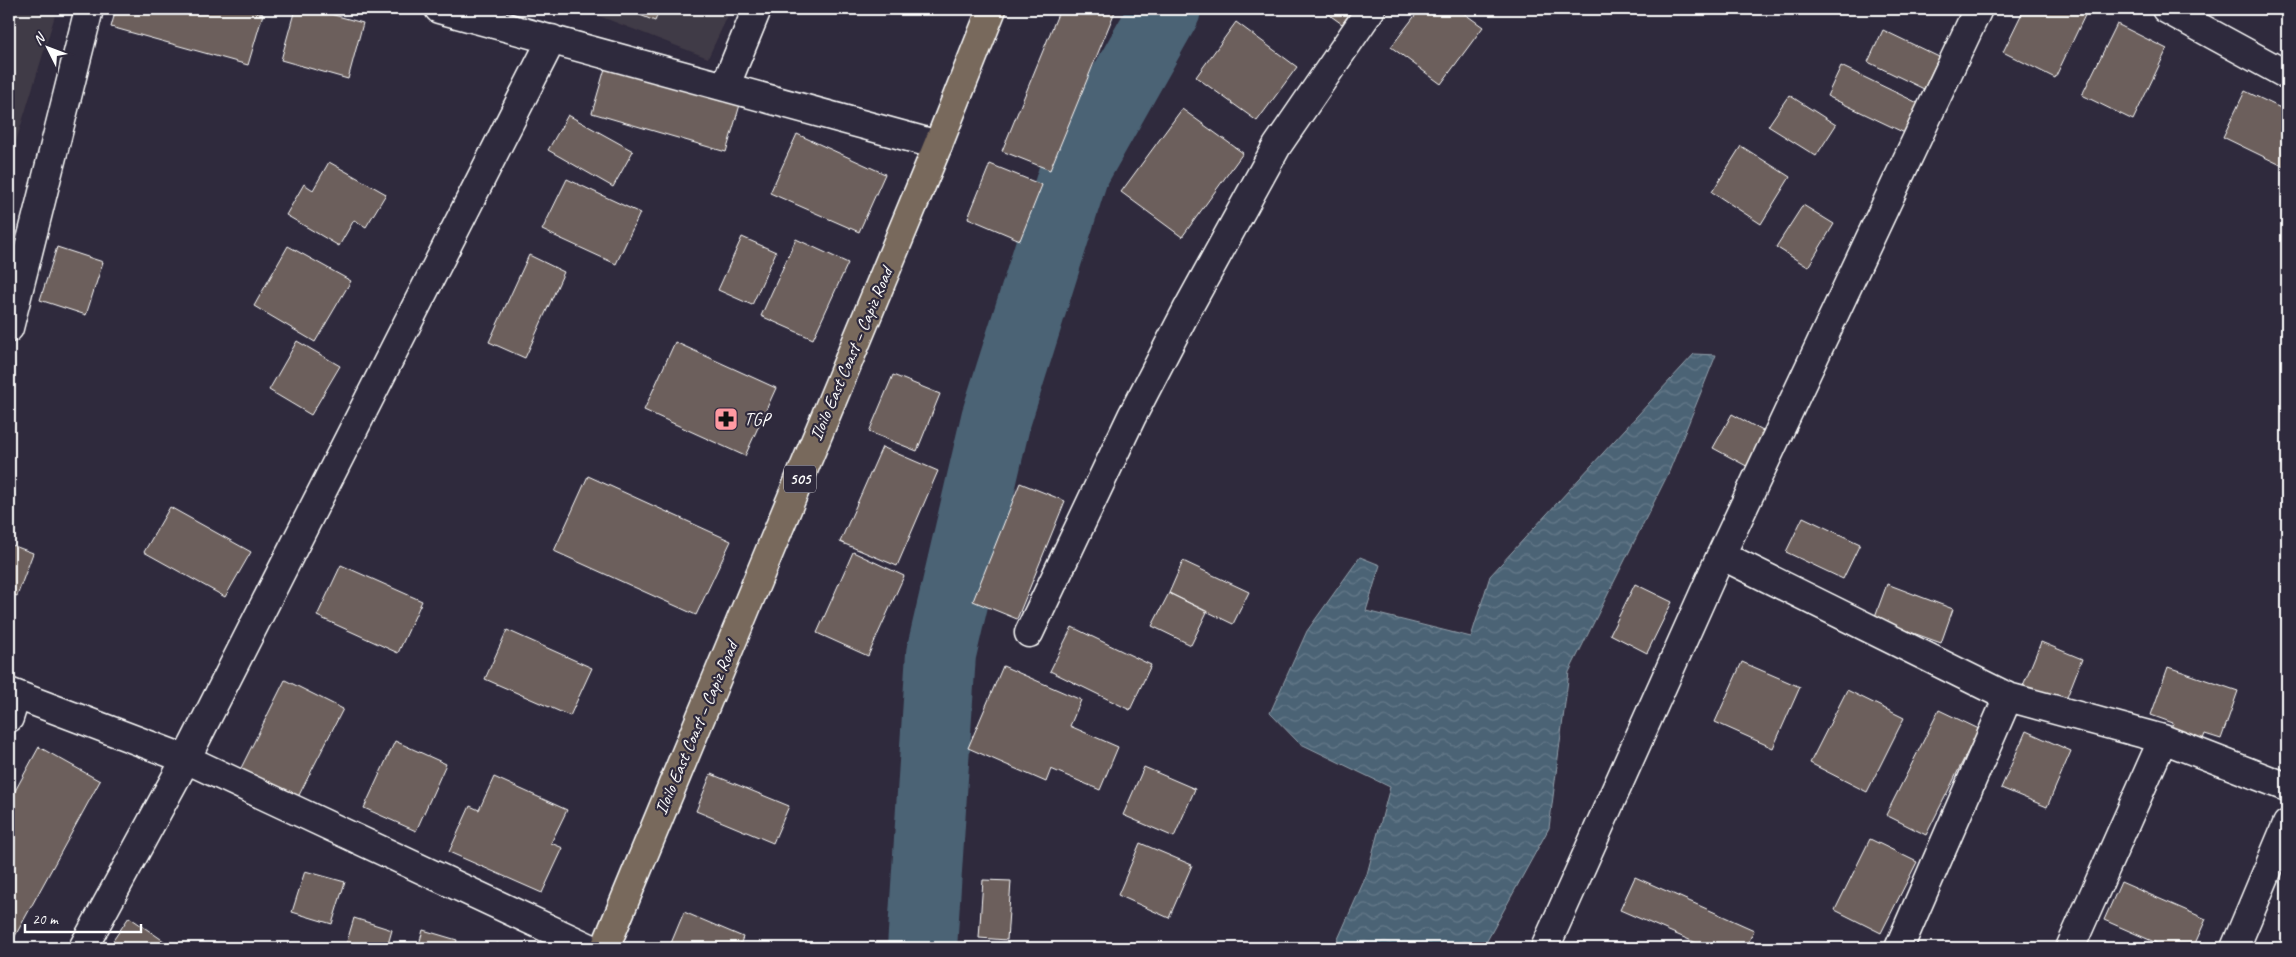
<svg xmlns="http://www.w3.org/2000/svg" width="2296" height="957" font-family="Caveat,sans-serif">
<defs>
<pattern id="water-waves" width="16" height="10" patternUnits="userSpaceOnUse" patternTransform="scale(1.25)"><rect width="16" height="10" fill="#4b6375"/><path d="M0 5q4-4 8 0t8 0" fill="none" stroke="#667a8a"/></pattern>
</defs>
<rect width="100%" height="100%" fill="#2f2a3d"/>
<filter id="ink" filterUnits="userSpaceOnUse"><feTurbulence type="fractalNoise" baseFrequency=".02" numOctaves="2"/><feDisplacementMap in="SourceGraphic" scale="10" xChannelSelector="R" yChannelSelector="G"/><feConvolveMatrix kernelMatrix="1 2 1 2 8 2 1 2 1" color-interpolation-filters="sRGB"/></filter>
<g filter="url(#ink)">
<!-- built -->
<path fill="#413a46" d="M9,9H57L9,164Z
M581,9H731L708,58Z"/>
<!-- water -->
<path fill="url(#water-waves)" stroke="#93a1ac" d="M1694,354L1716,355L1668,474L1569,672L1549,828L1483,948H1334L1367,874L1390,787L1299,743L1270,713L1307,631L1360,557L1380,565L1366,611L1471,637L1490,576Z"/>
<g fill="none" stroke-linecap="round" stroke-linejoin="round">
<!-- river -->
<path stroke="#4b6375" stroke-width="70" d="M922,948L941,654L996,419L1074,172L1166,9"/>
</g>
<!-- building -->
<path fill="#6c5f5b" stroke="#fff" d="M116,9H243L263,14L248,65L111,27Z
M295,9H312L363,23L348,79L281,60Z
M625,9H660L655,21Z
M1060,9H1116L1050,170L1002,151Z
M1321,9H1353L1342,24Z
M1420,9H1458L1483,27L1441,84L1391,47Z
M2024,9H2088L2055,78L2003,52Z
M1236,22L1297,67L1257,121L1196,77Z
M2117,24L2167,49L2133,120L2082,95Z
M1883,30L1939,57L1924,89L1868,62Z
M608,58L742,98L726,152L592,113Z
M1841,66L1924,106L1909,135L1827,96Z
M2245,91L2287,111V168L2223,137Z
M1789,95L1836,125L1816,156L1768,126Z
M1182,109L1243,153L1182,237L1121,192Z
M568,115L633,151L613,187L548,150Z
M797,134L885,174L859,232L770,193Z
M1741,146L1790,177L1761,224L1712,192Z
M329,162L386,194L366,227L354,220L339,246L286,215L304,184L313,190Z
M990,164L1042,185L1020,240L968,218Z
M567,179L640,213L616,264L542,230Z
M1803,205L1834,224L1808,267L1776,247Z
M742,237L776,252L752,305L718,290Z
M796,239L848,263L813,339L761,316Z
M288,246L351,281L315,342L254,306Z
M57,247L103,262L86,315L40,300Z
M529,255L564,272L525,358L489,342Z
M297,341L340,366L311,415L269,390Z
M675,342L776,388L745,456L644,410Z
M893,375L940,394L917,451L869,432Z
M1732,414L1772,436L1754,470L1713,448Z
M882,447L938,471L897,566L840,542Z
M588,476L731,541L696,615L554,551Z
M1020,483L1065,501L1017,619L973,601Z
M170,507L251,552L225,597L144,552Z
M1803,517L1860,544L1843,579L1786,552Z
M9,544L33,553L17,596L9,593Z
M853,552L904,576L868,656L817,633Z
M1183,561L1249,592L1233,624L1169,593Z
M341,565L422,601L398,653L317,616Z
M1635,584L1672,602L1647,653L1610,634Z
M1887,584L1953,609L1941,643L1874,619Z
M1169,593L1207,612L1191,645L1152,626Z
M1072,627L1151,665L1130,710L1050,671Z
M507,630L592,668L570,716L485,679Z
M2041,642L2082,659L2064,705L2022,688Z
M1742,662L1800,687L1773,748L1715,722Z
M1003,666L1081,700L1070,726L1118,747L1100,790L1051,769L1046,782L968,748Z
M2168,667L2238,691L2221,739L2205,734L2203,739L2171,728L2173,723L2151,715Z
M285,680L343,709L297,799L240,770Z
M1847,690L1904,718L1867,792L1810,763Z
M1939,710L1979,729L1926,835L1886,815Z
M2026,731L2071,751L2047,807L2001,788Z
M395,741L446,764L416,831L364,808Z
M39,747L100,781L9,947V802Z
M1144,767L1195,789L1174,837L1123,815Z
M711,774L789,806L773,843L696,811Z
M494,777L567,810L551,843L563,848L542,893L449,852L470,806L479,810Z
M1870,839L1917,862L1881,933L1835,910Z
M1140,843L1192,865L1169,918L1118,895Z
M305,871L345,882L332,924L292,912Z
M1635,877L1754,930L1746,948H1708L1620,910Z
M983,880L1011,881L1007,940L979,938Z
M2121,882L2206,919L2193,948H2168L2104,920Z
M684,912L743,937L739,948H669Z
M129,917L174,948H108Z
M354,918L392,930L387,948H345Z
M423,930L457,940L455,948H418Z
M497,943L507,948H494Z"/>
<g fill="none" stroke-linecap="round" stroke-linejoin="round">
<!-- minor casing -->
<g stroke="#fff" stroke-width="31">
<path id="minor" d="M439,9L938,145
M2166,9L2287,75
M725,87L757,9
M9,328L89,9
M1721,555L2008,697L2163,739L2287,787
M1029,633L1132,416L1188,308L1277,146L1371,9
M9,692L186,759L590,948
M9,718L16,696
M83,948L186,759L552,39
M1545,948L1721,555L1978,9
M1899,948L2008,697
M2070,948L2163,739
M2235,948L2287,824"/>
</g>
<!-- major casing -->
<g stroke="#fff" stroke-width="31">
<path id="major" d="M605,948L938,145L992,9"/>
</g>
<!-- minor -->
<use href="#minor" stroke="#2f2a3d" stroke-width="28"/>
<!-- major -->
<use href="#major" stroke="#78695c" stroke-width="28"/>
</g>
</g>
<!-- icons -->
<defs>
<g id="pharmacy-square" transform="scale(1.25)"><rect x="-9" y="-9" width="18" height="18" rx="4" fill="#ff9aa2" stroke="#2f2a3d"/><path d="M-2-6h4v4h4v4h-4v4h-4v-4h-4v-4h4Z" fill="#111"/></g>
</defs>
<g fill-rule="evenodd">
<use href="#pharmacy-square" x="726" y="419"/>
</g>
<g text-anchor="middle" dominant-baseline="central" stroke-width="4.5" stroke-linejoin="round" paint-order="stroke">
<!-- shield labels -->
<rect fill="#2f2a3d" stroke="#c1bfc5" stroke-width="1" x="784" y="465.5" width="32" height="27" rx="4"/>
<g font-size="16" font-weight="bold" fill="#fff">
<text x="800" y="479">505</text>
</g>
<!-- street labels -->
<g font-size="18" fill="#fff" stroke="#2f2a3d">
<text transform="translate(851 354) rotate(-67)">Iloilo East Coast – Capiz Road</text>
<text transform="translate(696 728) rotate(-67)">Iloilo East Coast – Capiz Road</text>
</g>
<!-- poi labels -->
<g font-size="18" fill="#fff" stroke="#2f2a3d" text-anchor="start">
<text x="744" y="419">TGP</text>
</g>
</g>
<!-- margin -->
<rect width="2296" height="957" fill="none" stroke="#2f2a3d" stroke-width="30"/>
<rect x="15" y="15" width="2266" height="927" fill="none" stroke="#fff" stroke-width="2" filter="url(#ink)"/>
<!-- north arrow -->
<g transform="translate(48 48) rotate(312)" stroke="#2f2a3d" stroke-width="4" paint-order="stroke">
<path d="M0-4L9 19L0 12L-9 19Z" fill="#ffffff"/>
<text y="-8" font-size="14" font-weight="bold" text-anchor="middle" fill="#ffffff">N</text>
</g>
<!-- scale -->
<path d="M25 924v8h116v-8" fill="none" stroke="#ffffff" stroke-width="2.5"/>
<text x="32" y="924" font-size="15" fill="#ffffff" stroke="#2f2a3d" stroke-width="4" paint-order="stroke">20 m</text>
</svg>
